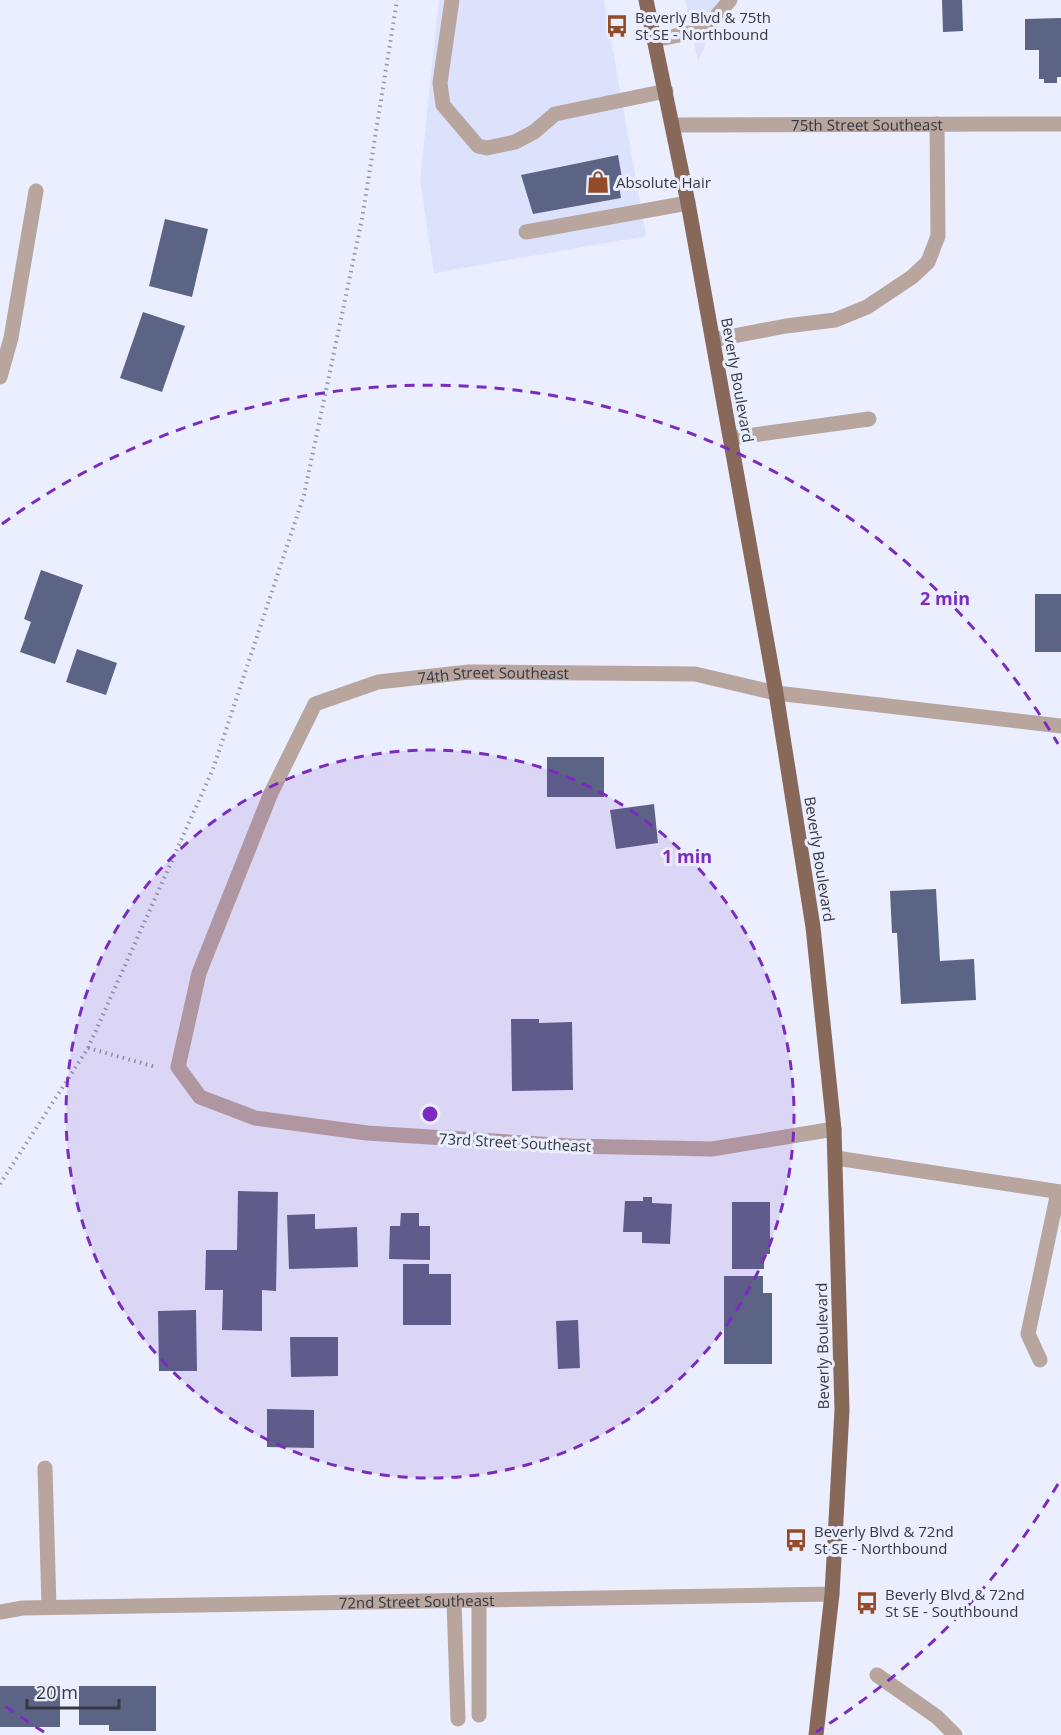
<svg xmlns="http://www.w3.org/2000/svg" width="1061" height="1735" font-family="'Open Sans',sans-serif">
<rect width="100%" height="100%" fill="#eaeefe"/>
<!-- built -->
<path fill="#dce2fc" d="M439,0H604L646,236L434,273L420,180Z
M685,0H727L698,61Z"/>
<!-- building -->
<path fill="#5c6486" d="M942,0H962L963,31L943,32Z
M1061,18V77H1057V83H1044V79H1039V50H1025V19Z
M618,155L623,184L619,185L621,198L533,214L521,175Z
M165,219L208,229L192,297L149,286Z
M143,312L185,326L162,392L120,378Z
M41,570L83,585L55,664L20,652L31,622L24,619Z
M1035,594H1061V652H1035Z
M77,649L117,663L106,695L66,682Z
M547,757H604V797H547Z
M654,804L658,843L616,849L610,810Z
M936,889L940,961L974,959L976,1000L901,1004L897,933H892L890,891Z
M511,1019H539V1023L572,1022L573,1090L512,1091Z
M238,1191L278,1192L276,1291L262,1290V1331L222,1330L223,1290H205L206,1250H237Z
M643,1197H652V1203L672,1204L670,1244L642,1243V1232H623L625,1201H643Z
M732,1202H770V1254H764V1269H732Z
M401,1213H419V1226H430V1260L389,1259L390,1226H400Z
M315,1214V1229L357,1227L358,1267L289,1269L287,1215Z
M403,1264H429V1274H451V1325H403Z
M724,1276H763V1293H772V1364H724Z
M196,1310L197,1371H159L158,1311Z
M578,1320L580,1368L558,1369L556,1321Z
M290,1337H338V1376L291,1377Z
M267,1409L314,1410V1448L267,1447Z
M0,1686H60V1727H0Z
M79,1686H156V1731H109V1725H79Z"/>
<g fill="none" stroke-linecap="round" stroke-linejoin="round">
<!-- path -->
<path stroke="#9497a4" stroke-width="4" stroke-dasharray="1.5 4.5" stroke-linecap="butt" d="M88,1048L156,1067
M0,1184L88,1048L213,769L304,495L362,219L397,0"/>
<!-- minor -->
<g stroke="#b8a59d" stroke-width="15">
<path d="M452,0L440,83L443,105L478,146L487,148L515,142L534,132L555,114L666,91"/>
<path d="M654,40L705,30L730,0"/>
<path id="s1" d="M673,125L1061,124"/>
<path d="M526,232L688,203"/>
<path d="M713,340L786,326L835,320L867,307L912,277L928,262L938,236L937,124"/>
<path d="M0,377L11,338L36,191"/>
<path d="M731,438L869,419"/>
<path id="s2" d="M834,1129L712,1149L571,1146L367,1133L255,1118L200,1097L178,1067L199,973L271,793L315,704L378,682L469,672L695,674L776,693L1061,726"/>
<path d="M836,1158L1061,1192"/>
<path d="M1040,1360L1028,1334L1058,1192"/>
<path d="M45,1468L49,1607"/>
<path d="M479,1600V1715"/>
<path d="M454,1601L458,1719"/>
<path id="s3" d="M0,1612L23,1608L832,1594"/>
<path d="M877,1675L937,1717L955,1735"/>
</g>
<!-- major -->
<path stroke="#886859" stroke-width="15" d="M646,0L688,203L776,693L813,927L834,1129L842,1410L832,1594L816,1735"/>
</g>
<!-- distance rings -->
<circle cx="430" cy="1114" r="364" fill="#7b2cbf" fill-opacity=".12"/>
<g fill="none" stroke="#7b2cbf" stroke-width="3" stroke-dasharray="10 8">
<circle cx="430" cy="1114" r="364"/>
<path d="M1058 1484A729 729 0 0 1 816 1732M44 1732A729 729 0 0 1 2 1704M2 524A729 729 0 0 1 1058 744"/>
</g>
<!-- icons -->
<defs>
<g id="bus-bare" transform="scale(1.8)"><path d="M-5-6H5V4H4V6H2V4H-2V6H-4V4H-5ZM-3.5-4V0h7V-4ZM-3.5 1.2v1.5H-2V1.2ZM2 1.2v1.5H3.5V1.2Z" fill="#934c27" stroke="#eaeefe" stroke-width="2.5" paint-order="stroke"/></g>
<g id="shop-bare" transform="scale(1.8)"><path d="M-5-2.5h2.3a2.7 3.5 0 0 1 5.4 0H5L5.5 6h-11ZM-1.5-2.5h3a1.5 2.3 0 0 0-3 0Z" fill="#934c27" stroke="#eaeefe" stroke-width="2.5" paint-order="stroke"/></g>
</defs>
<g fill-rule="evenodd">
<use href="#bus-bare" x="617" y="26"/>
<use href="#shop-bare" x="598" y="182"/>
<use href="#bus-bare" x="796" y="1540"/>
<use href="#bus-bare" x="867" y="1603"/>
</g>
<g text-anchor="middle" dominant-baseline="central" stroke-width="6" stroke-linejoin="round" paint-order="stroke">
<!-- poi labels -->
<g font-size="15" fill="#363842" stroke="#eaeefe" text-anchor="start">
<text x="635" y="17">Beverly Blvd &amp; 75th<tspan x="635" dy="17">St SE - Northbound</tspan></text>
<text x="616" y="182">Absolute Hair</text>
<text x="814" y="1531">Beverly Blvd &amp; 72nd<tspan x="814" dy="17">St SE - Northbound</tspan></text>
<text x="885" y="1594">Beverly Blvd &amp; 72nd<tspan x="885" dy="17">St SE - Southbound</tspan></text>
</g>
<!-- street labels -->
<g font-size="15" fill="#363842" stroke="#eaeefe">
<text stroke="none"><textPath href="#s1" startOffset="194">75th Street Southeast</textPath></text>
<text transform="translate(738 380) rotate(80)">Beverly Boulevard</text>
<text stroke="none"><textPath href="#s2" startOffset="1250">74th Street Southeast</textPath></text>
<text transform="translate(820 859) rotate(81)">Beverly Boulevard</text>
<text transform="translate(515 1142) rotate(3)">73rd Street Southeast</text>
<text transform="translate(822 1346) rotate(-91)">Beverly Boulevard</text>
<text stroke="none"><textPath href="#s3" startOffset="417">72nd Street Southeast</textPath></text>
</g>
</g>
<circle cx="430" cy="1114" r="9" fill="#7b2cbf" stroke="#eaeefe" stroke-width="3"/>
<g font-size="18" text-anchor="middle" font-weight="bold" fill="#7b2cbf" stroke="#eaeefe" stroke-width="6" stroke-linejoin="round" paint-order="stroke">
<text x="945" y="605">2 min</text>
<text x="687" y="863">1 min</text>
</g>
<!-- scale -->
<path d="M27 1699v9h92v-9" fill="none" stroke="#363842" stroke-width="3"/>
<text x="36" y="1699" font-size="18" fill="#363842" stroke="#eaeefe" stroke-width="4.5" paint-order="stroke">20 m</text>
</svg>
